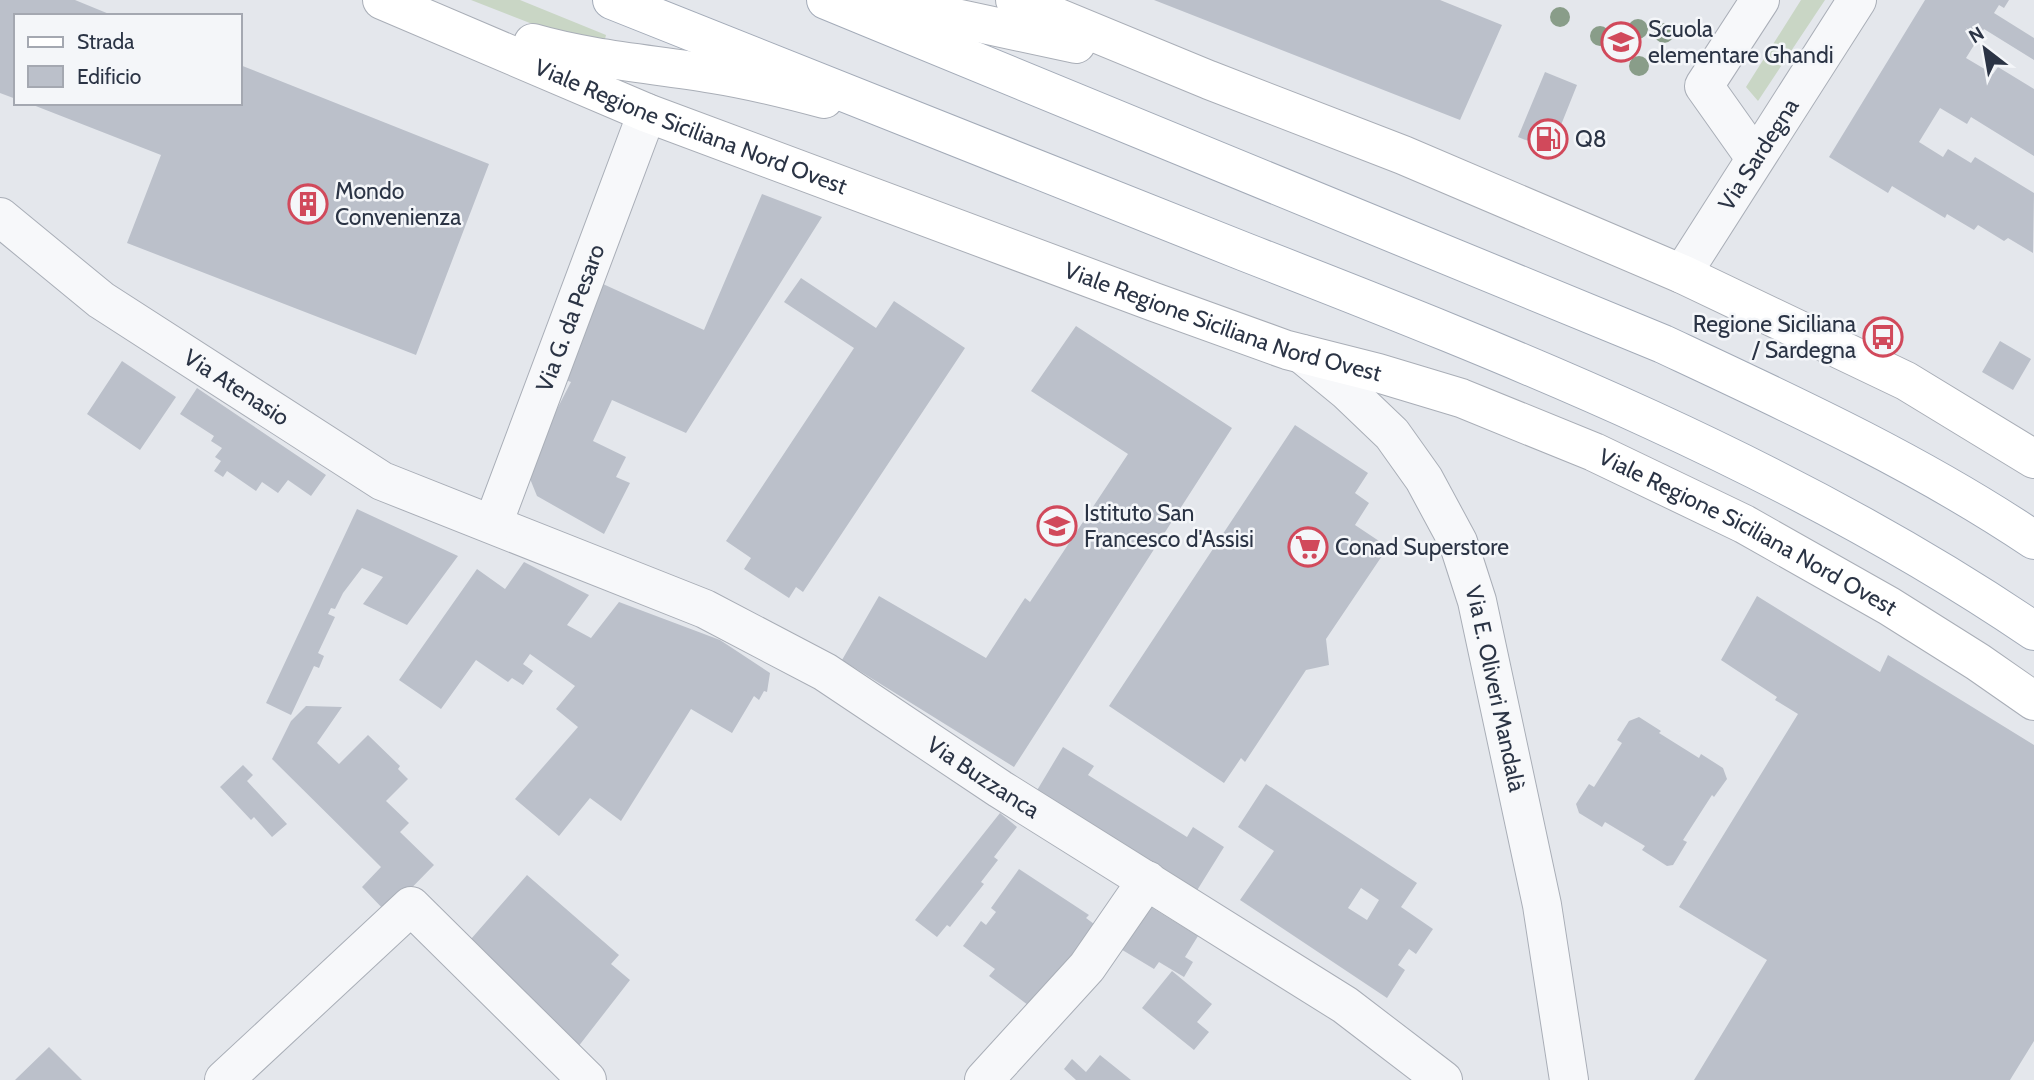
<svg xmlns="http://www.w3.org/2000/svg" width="2034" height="1080" font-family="Cabin,sans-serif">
<rect width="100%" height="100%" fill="#e4e7ec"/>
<!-- green -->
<path fill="#c9d6c5" d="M471,0H520L606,35L605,39L584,44Z
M1801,0H1825L1758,101L1746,87Z"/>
<!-- building -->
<path fill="#bbc0ca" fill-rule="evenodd" d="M0,0H75L114,16H16V99L0,93Z
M1154,0H1440L1502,25L1460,120Z
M1925,0H2009L2004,8L1999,5L1994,13L2034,38V60L1984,29L1966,58L1993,74L1998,67L2034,89V156L1971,117L1967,124L1940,108L1919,142L1943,157L1948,149L1971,163L1975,157L2034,193L2033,253L2008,238L2004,241L1978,225L1974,230L1947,214L1945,218L1892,186L1888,193L1829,157Z
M240,65L489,164L416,355L127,243L161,155L28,103H240Z
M1545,72L1577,85L1551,150L1518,137Z
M762,194L822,217L686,433L612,400L593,441L626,457L616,477L630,483L604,534L537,496L526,469L571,382L563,379L603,284L704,330Z
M801,278L876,328L894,301L965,348L803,592L796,587L789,598L744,569L751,558L726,541L854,348L784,302Z
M1076,326L1232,428L1014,767L842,660L879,596L986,658L1025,598L1030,602L1128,454L1031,391Z
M2000,341L2031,359L2013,390L1982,372Z
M122,361L176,397L140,450L87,414Z
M197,388L326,475L311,496L288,480L278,493L262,482L256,491L227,471L223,477L214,471L221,461L215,457L222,448L211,441L214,436L180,414Z
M1295,425L1368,473L1355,493L1369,503L1355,525L1388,547L1326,639L1329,665L1306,670L1245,762L1241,758L1224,783L1109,706Z
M357,509L458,556L407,625L363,604L383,577L362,568L343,593L335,609L331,608L328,614L335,617L318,653L324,656L319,668L314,666L291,715L266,703Z
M524,562L589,595L567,625L591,638L619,602L720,640L770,673L767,692L764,691L759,700L754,696L732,733L691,709L621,821L590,798L559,836L515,799L578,727L556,709L575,686L530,654L523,664L533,671L523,685L512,678L508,682L476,660L441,709L399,680L477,569L505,589Z
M1757,596L1880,672L1888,655L2034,745V1041L2010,1080H1694L1767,960L1679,907L1798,714L1775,700L1777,697L1721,660Z
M306,706L342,707L317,743L339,764L368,735L400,766L398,769L408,779L386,801L409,823L400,832L434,865L387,913L362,887L381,867L272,759L291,721Z
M1639,717L1661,731L1659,733L1699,758L1701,754L1723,768L1727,779L1714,797L1712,795L1683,840L1687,842L1673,865L1667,866L1642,850L1645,846L1605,822L1602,827L1579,813L1576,804L1589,784L1594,787L1622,743L1617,740L1629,721Z
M1063,747L1094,766L1088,775L1187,837L1193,827L1224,847L1196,892L1036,792Z
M243,765L253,775L247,781L287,824L272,837L254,817L251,820L220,787Z
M1266,784L1417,883L1401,907L1433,929L1416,954L1409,949L1398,965L1405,970L1387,998L1240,900L1274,851L1238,827ZM1361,888L1379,900L1367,920L1348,908Z
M1000,813L1017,827L994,857L998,860L981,882L984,884L950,927L947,925L937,937L915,920Z
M1019,869L1089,915L1086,918L1098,927L1032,1008L989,976L995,969L963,946L981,921L986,925L996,912L991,908Z
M527,875L619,955L611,964L630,980L571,1056L464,947Z
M1141,901L1198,936L1185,957L1193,962L1184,977L1159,962L1154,969L1114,945Z
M1172,971L1212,1004L1197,1022L1209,1032L1194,1050L1142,1008Z
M49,1047L82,1080H15Z
M1100,1055L1131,1080H1076L1064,1069L1072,1059L1086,1072Z"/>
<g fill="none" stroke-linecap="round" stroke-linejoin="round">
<!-- street casing -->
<g stroke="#a9aeb7" stroke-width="40">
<g id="street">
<path d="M1755,158L1704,86L1760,0"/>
<path id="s1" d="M0,217L101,300L382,481L705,609L825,672L1000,789L1345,1005L1443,1080"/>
<path id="s2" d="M1682,274L1857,0"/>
<path id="s3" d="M1302,354L1347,391L1392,434L1424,479L1458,542L1477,601L1542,905L1569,1080"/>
<path id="s4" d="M493,524L647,113"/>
<path d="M224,1080L411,906L587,1080"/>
<path d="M984,1080L1087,967L1147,880"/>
</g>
</g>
<!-- secondary casing -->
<g stroke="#a9aeb7" stroke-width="40">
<g id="secondary">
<path id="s5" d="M382,0L647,113L1154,302L1287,350L1378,373L1461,398L1594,452L1744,524L1889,606L1978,662L2034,701"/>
<path d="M872,0L1076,44"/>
<path d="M1015,0L1209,80L1403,155L1682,274L1906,381L2034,459"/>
<path d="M533,43C592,60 653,64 713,74C751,80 787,89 824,99"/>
</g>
</g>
<!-- primary casing -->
<g stroke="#a3abb8" stroke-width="40">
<path id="primary" d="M612,0C822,85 1033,169 1245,252C1517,358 1791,466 2034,631
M826,0L1663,344C1789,403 1918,462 2034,540"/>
</g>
<!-- street -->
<use href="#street" stroke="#f7f8fa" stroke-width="38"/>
<!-- secondary -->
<use href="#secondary" stroke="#fff" stroke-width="38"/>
<!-- primary -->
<use href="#primary" stroke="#fff" stroke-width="38"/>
</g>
<!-- trees -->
<g fill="#899d89">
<circle cx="1560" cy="17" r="10"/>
<circle cx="1638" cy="29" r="10"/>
<circle cx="1664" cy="33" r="10"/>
<circle cx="1600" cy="36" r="10"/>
<circle cx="1639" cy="66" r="10"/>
</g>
<!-- icons -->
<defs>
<g id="school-ring" transform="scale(2.0125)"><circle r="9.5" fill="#f4f6f9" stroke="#d1495b" stroke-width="1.5"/><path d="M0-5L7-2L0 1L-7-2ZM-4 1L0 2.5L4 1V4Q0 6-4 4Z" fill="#d1495b"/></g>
<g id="fuel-ring" transform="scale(2.0125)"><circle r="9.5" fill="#f4f6f9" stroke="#d1495b" stroke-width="1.5"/><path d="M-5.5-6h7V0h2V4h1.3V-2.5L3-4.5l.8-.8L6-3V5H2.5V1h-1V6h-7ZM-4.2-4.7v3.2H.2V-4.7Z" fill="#d1495b"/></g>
<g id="building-ring" transform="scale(2.0125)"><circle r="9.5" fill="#f4f6f9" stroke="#d1495b" stroke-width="1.5"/><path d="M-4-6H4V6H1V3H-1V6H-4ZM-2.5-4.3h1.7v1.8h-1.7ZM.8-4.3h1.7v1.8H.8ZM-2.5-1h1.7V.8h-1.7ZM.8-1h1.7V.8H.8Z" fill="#d1495b"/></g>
<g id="bus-ring" transform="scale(2.0125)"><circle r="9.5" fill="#f4f6f9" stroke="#d1495b" stroke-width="1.5"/><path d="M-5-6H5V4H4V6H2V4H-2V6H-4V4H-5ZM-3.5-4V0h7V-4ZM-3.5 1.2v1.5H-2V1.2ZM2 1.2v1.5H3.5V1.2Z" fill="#d1495b"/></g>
<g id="supermarket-ring" transform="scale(2.0125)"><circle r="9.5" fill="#f4f6f9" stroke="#d1495b" stroke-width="1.5"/><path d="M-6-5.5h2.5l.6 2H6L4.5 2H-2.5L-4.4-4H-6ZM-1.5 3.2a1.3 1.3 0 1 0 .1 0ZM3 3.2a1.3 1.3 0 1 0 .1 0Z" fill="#d1495b"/></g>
</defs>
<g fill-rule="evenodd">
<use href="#school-ring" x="1621" y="42"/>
<use href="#fuel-ring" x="1548" y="139"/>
<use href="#building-ring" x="308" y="204"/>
<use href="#bus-ring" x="1883" y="337"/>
<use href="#school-ring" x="1057" y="526"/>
<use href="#supermarket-ring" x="1308" y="547"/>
</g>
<g text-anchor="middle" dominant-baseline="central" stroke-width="5" stroke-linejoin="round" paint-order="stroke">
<!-- poi labels -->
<g font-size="23" fill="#2b3445" stroke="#f4f6f9" text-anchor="start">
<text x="1648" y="29">Scuola<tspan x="1648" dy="26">elementare Ghandi</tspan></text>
<text x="1575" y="139">Q8</text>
<text x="335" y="191">Mondo<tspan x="335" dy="26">Convenienza</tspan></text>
<text x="1856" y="324" text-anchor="end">Regione Siciliana<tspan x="1856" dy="26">/ Sardegna</tspan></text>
<text x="1084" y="513">Istituto San<tspan x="1084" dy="26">Francesco d'Assisi</tspan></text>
<text x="1335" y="547">Conad Superstore</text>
</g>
<!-- street labels -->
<g font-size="23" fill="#2b3445" stroke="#f4f6f9">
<text stroke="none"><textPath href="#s5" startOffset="334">Viale Regione Siciliana Nord Ovest</textPath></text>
<text stroke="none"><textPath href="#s2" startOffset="142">Via Sardegna</textPath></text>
<text stroke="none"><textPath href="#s4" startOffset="220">Via G. da Pesaro</textPath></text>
<text stroke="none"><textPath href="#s5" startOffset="901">Viale Regione Siciliana Nord Ovest</textPath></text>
<text stroke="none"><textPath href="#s1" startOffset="292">Via Atenasio</textPath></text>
<text stroke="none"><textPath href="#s5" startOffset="1468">Viale Regione Siciliana Nord Ovest</textPath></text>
<text stroke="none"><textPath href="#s3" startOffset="399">Via E. Oliveri Mandalà</textPath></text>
<text stroke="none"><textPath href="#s1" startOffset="1138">Via Buzzanca</textPath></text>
</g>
</g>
<!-- legend -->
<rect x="14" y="14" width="228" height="91" fill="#f4f6f9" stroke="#a4a8b1" stroke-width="2"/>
<rect x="28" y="37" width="35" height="10" fill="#ffffff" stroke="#a4a8b1" stroke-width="2"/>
<text x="77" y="49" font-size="21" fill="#2b3445">Strada</text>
<rect x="28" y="66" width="35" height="21" fill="#bbc0ca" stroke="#a4a8b1" stroke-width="2"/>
<text x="77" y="84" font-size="21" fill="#2b3445">Edificio</text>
<!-- north arrow -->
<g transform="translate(1985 49) rotate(329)" stroke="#f4f6f9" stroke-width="5" paint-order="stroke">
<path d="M0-5L12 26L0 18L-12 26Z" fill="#2b3445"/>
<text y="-10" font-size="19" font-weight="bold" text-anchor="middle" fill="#2b3445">N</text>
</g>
</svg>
